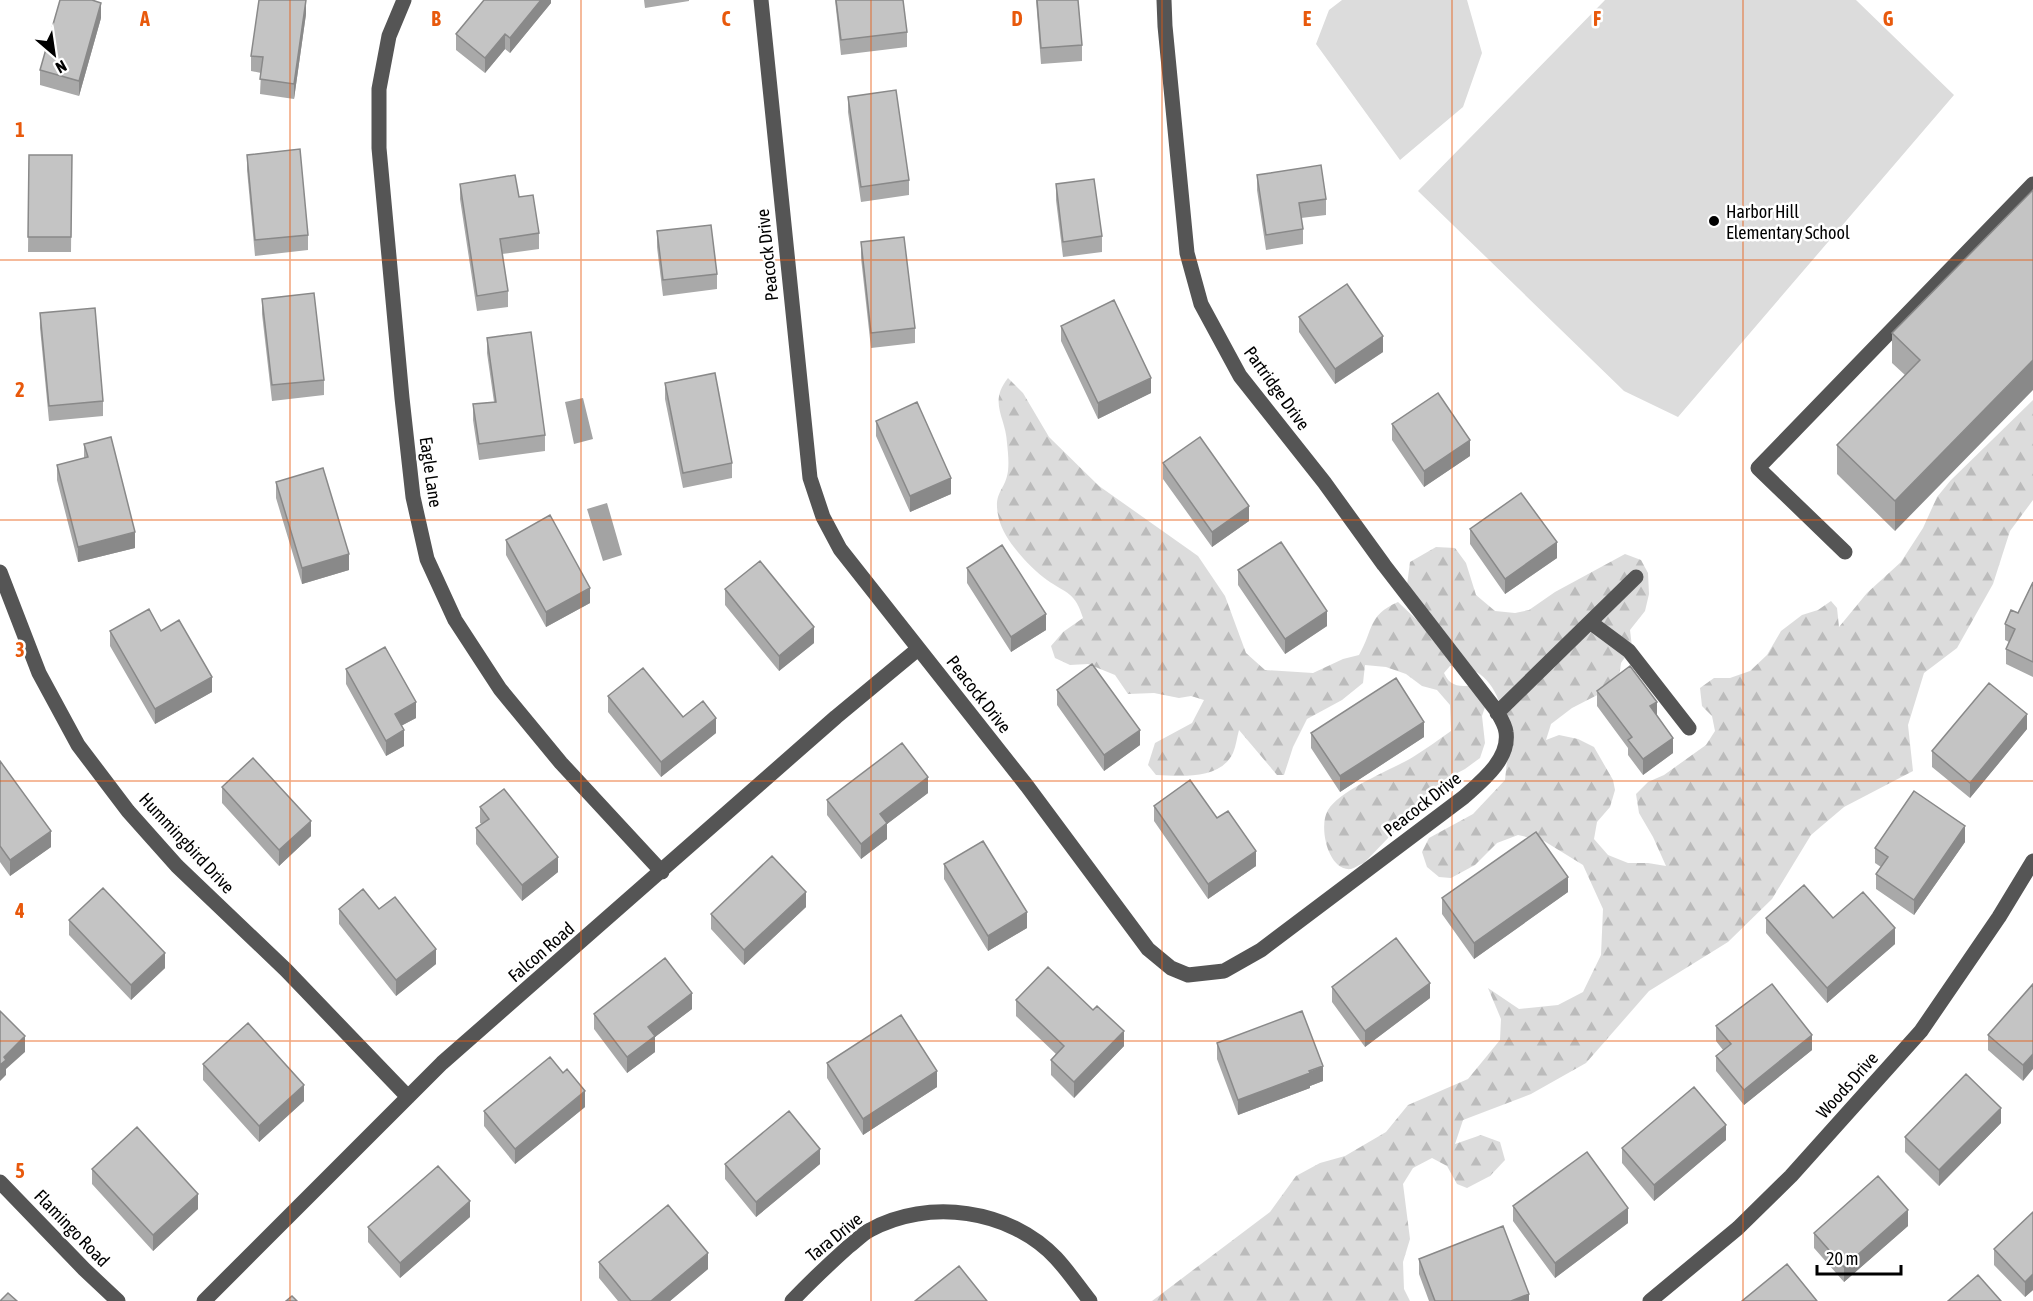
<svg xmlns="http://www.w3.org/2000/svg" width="2033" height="1301" font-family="'Asap Condensed',sans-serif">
<defs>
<pattern id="forest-firs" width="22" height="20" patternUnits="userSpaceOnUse" patternTransform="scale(1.5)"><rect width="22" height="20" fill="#dcdcdc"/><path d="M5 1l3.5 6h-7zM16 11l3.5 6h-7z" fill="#bbb"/></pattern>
</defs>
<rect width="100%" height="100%" fill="#fff"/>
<!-- green -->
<path fill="#dcdcdc" d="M1342,0H1467L1482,53L1463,107L1400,160L1316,44L1329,10Z
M1605,0H1856L1954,95L1678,417L1624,391L1418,191Z"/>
<!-- forest -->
<path fill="url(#forest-firs)" d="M1008,378L1023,393L1049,437L1099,486L1198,556L1225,596L1246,653L1265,670L1313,673L1343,659L1359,655C1374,629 1367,616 1398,602L1417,620L1407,585L1410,562L1436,547L1455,548L1466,563L1476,595L1495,611L1515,613L1529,610L1555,592L1625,554L1641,560L1648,573L1649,594L1645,611L1630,630L1632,647L1621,663L1619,677L1609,689L1572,708L1551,724L1546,740L1559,735L1578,739L1594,747L1613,780L1615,790L1610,807L1597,822L1594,839L1608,855L1628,863H1648L1666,866L1653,837L1639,813L1636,794L1648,782L1664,775L1706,745L1715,731L1712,716L1702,706L1700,688L1714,678H1730L1750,671L1767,655L1781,631L1802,615L1818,610L1831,601L1837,608L1839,627L1867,593L1901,562L1923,528L1937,497L1951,480L2033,400V500L2010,531L1993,584L1957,648L1924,673L1908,725L1913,771L1844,807L1811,835L1772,899L1728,942L1649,991L1586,1063L1531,1094L1463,1120L1455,1144L1481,1135L1500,1142L1505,1160L1490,1176L1467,1188L1457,1184L1447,1166L1432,1158L1413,1168L1403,1184L1410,1239L1403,1262L1404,1289L1410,1301H1152L1270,1212L1296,1176L1320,1163L1345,1156L1386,1132L1408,1105L1468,1079L1500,1040L1501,1019L1488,988L1519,1009L1558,1005L1583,992L1601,955L1603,909L1583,865L1544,841L1518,835L1497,843L1475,865L1451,878L1439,877L1427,867L1422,852L1429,838L1473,814L1505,780L1507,761L1499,752C1500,741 1505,726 1503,715C1497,687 1481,664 1450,666L1444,673C1450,687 1459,686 1472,686L1486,704L1482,716L1485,743L1480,758L1465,769L1444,780L1364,863C1360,864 1355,868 1351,869C1328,872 1318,826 1328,810C1341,789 1391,770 1413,757C1426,749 1438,740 1451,731L1450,705L1437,690L1422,686L1406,674L1386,667L1365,665L1363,683L1342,700L1307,719L1293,747L1284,775H1277L1239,730C1237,737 1236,746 1233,753C1220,780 1182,776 1156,775L1148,765L1155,743L1192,723L1204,700L1191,696L1179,698L1154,693L1128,694L1115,675L1088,664L1070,665L1055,658L1051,646L1063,632L1083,618C1075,592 1067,594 1047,580C1030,568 1004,540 999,519C992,492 1005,492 1008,471C1009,462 1008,452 1007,443C1006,417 988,403 1008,378Z"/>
<!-- water -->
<path fill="#a3a3a3" d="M583,398L593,439L574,444L565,402Z
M607,503L622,555L603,561L587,509Z"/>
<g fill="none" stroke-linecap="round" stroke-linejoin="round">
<!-- minor -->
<path stroke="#555" stroke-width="15" d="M404,0L389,36L379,89V148L402,398L413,497L427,559L455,620L500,689L561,763L662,872
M761,0L810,478L823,517L840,549L1027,786L1148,949L1171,968L1188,975L1224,971L1261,950L1464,797C1482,781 1510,759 1506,732C1505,724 1500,717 1496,710L1384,565L1324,482L1240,376L1201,304L1187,253L1165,26L1164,0
M1845,552L1758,468L2033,184
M0,572L39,673L78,745L128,811L177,866L286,970L408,1097
M1590,622L1629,651L1689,728
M1497,713L1636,577
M0,1182L84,1269L118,1301
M204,1301L442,1063L836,717L918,649
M792,1301C810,1282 828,1265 848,1247C855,1242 862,1234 870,1230C928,1198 1010,1209 1056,1258C1068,1271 1079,1287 1090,1301
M1650,1301L1738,1228L1791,1176L1921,1031L1999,917L2033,861"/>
</g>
<!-- wall -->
<path fill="#a9a9a9" d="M551,0V3L510,53L505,49L485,73L456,50V34Z
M644,0H689V1L645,8Z
M835,0H903L907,32V47L841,55Z
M1036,0H1078L1082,45V61L1041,64Z
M306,14L294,99L260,94L261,73L251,71V56Z
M101,18L79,96L40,85V70Z
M848,97L909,180V195L861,202L848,112Z
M29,155H72L71,252H28Z
M247,155L308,235V250L255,256L247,170Z
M1257,175L1326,199V215L1301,218L1303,229V244L1266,250L1257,190Z
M460,184L519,197L539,233V249L502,254L508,291V307L477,311L460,199Z
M1056,184L1102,236V252L1063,257L1056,200Z
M2033,190L1895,531L1837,474V445L1905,375L1892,363V333Z
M657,231L717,274V289L663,296L657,247Z
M861,242L915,328V343L871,348L861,258Z
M262,299L324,380V395L272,401L262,314Z
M40,313L103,401V416L49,421L40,328Z
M1299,317L1383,352L1335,384L1299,332Z
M1061,326L1151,393L1098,419L1061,341Z
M487,338L545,435V451L479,460L473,420V404L494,402L487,353Z
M665,383L732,463V478L683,488L665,399Z
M876,421L951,494L910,512L876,436Z
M1392,424L1470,456L1424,487L1392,440Z
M84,444L135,548L78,562L57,480V465L84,458Z
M1163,463L1249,521L1212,547L1163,479Z
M276,482L349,570L302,584L276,498Z
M1470,529L1557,558L1505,594L1470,544Z
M506,540L590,603L546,627L506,555Z
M967,568L1046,630L1011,652L967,583Z
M1238,570L1327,626L1285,654L1238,585Z
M2033,582V677L2006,664V649L2009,642L2005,640V624L2018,613Z
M725,589L814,643L779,671L725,605Z
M110,631H161L212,692L155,724L110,646Z
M346,669L416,718L401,726L404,746L386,756L346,684Z
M1057,690L1140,745L1104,771L1057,705Z
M1597,691L1657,716L1673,753L1643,775L1628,755V748L1597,706Z
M608,696L716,733L661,777L608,712Z
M2027,729L1970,798L1932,767V751Z
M1311,733L1424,737L1340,792L1311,748Z
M0,761L51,847L10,876L0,862Z
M222,787L311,836L279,866L222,803Z
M928,793L887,824V839L861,859L827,815V800Z
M1154,806L1217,818L1256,866L1208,899L1154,821Z
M480,807L558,872L522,901L476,844V828L482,824L480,823Z
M1965,842L1914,915L1876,889V874L1881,867L1875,863V848Z
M944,864L1027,928L988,951L944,879Z
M1568,892L1474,959L1442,914V898Z
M806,907L744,965L711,929V914Z
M339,909H379L436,964L396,996L339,924Z
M1766,918L1895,944L1827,1003L1766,933Z
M69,920L165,968L131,1000L69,935Z
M2033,984L2023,1081L1988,1050V1035Z
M1332,987L1430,998L1365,1047L1332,1002Z
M1016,1000L1124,1046L1074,1098L1051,1075V1060L1056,1054L1016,1016Z
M692,1009L655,1037V1052L627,1073L594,1029V1014Z
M1716,1026L1812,1050L1744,1105L1716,1071V1056L1723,1050L1716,1041Z
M1217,1043L1323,1081L1310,1086V1088L1238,1115L1217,1059Z
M827,1063L937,1087L863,1135L827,1078Z
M203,1064L304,1101L259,1142L203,1080Z
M585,1107L515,1164L484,1126V1111Z
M2001,1123L1939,1186L1905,1152V1137Z
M1726,1140L1654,1201L1622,1163V1148Z
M725,1164H820L756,1217L725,1179Z
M92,1169L198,1209L153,1251L92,1184Z
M1513,1206L1628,1223L1555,1278L1513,1221Z
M2033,1212V1290L2025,1297L1994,1265V1249Z
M470,1217L400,1278L368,1242V1227Z
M1908,1226L1844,1282L1814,1248V1233Z
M1419,1259L1529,1301H1429L1419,1274Z
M599,1262L708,1269L670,1301H618L599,1278Z"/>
<!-- shaded-wall -->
<path fill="#898989" d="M306,0V14L294,99V84Z
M541,0H551V3L510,53V38Z
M101,3V18L79,96V81Z
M505,34V49L485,73V58Z
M1383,336V352L1335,384V369Z
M2033,360V390L1895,531V501Z
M1151,378V393L1098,419V403Z
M1470,440V456L1424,487V471Z
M951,478V494L910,512V496Z
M1249,506V521L1212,547V532Z
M135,532V548L78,562V547Z
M1557,542V558L1505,594V579Z
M349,554V570L302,584V568Z
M590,588V603L546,627V612Z
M1327,611V626L1285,654V639Z
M1046,614V630L1011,652V637Z
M814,627V643L779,671V656Z
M212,677V692L155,724V709Z
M416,702V718L395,729V714Z
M1657,702V717L1650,706Z
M2027,714V729L1970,798V783Z
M716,718V733L661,777V762Z
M1424,722V737L1340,792V776Z
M404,730V746L386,756V741Z
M1140,730V745L1104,771V755Z
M1673,738V753L1643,775V759Z
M928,777V793L887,824V839L861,859V844L880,814Z
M311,821V836L279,866V850Z
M1965,826V842L1914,915V900Z
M51,831V847L10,876V860Z
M1256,851V866L1208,899V884Z
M558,857V872L522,901V885Z
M1568,877V892L1474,959V943Z
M806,892V907L744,965V950Z
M1027,912V928L988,951V936Z
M1895,928V944L1827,1003V988Z
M436,949V964L396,996V980Z
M165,953V968L131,1000V985Z
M1430,983V998L1365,1047V1031Z
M692,993V1009L655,1037V1052L627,1073V1057L648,1027Z
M1124,1031V1046L1074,1098V1082Z
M1812,1035V1050L1744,1105V1090Z
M25,1036V1052L6,1069V1075L0,1081V1065L4,1057Z
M2033,1054V1069L2023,1081V1065Z
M1323,1066V1081L1310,1086V1088L1238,1115V1100Z
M937,1071V1087L863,1135V1119Z
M304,1085V1101L259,1142V1126Z
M585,1091V1107L515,1164V1149Z
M2001,1108V1123L1939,1186V1170Z
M1726,1125V1140L1654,1201V1185Z
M820,1149V1164L756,1217V1202Z
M198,1194V1209L153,1251V1235Z
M470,1201V1217L400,1278V1263Z
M1628,1208V1223L1555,1278V1263Z
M1908,1210V1226L1844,1282V1267Z
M708,1253V1269L670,1301H651Z
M2033,1274V1290L2025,1297V1282Z
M1529,1294V1301H1511Z"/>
<!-- building -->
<path fill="#c4c4c4" stroke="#898989" stroke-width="1.5" d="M60,0H92L101,3L79,81L40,70Z
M259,0H306L294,84L260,79L263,57L251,56Z
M484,0H541L510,38L505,34L485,58L456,34Z
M836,0H903L907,32L841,40Z
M1037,0H1078L1082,45L1041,48Z
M896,90L909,180L861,187L848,97Z
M300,149L308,235L255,240L247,155Z
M29,155H72L71,237H28Z
M1321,165L1326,199L1299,203L1303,229L1266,235L1257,175Z
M515,175L519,197L533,195L539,233L500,239L508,291L477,296L460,184Z
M1094,179L1102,236L1063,242L1056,184Z
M2033,190V360L1895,501L1837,445L1920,360L1892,333Z
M711,225L717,274L663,280L657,231Z
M904,237L915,328L871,333L861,242Z
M1347,284L1383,336L1335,369L1299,317Z
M314,293L324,380L272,385L262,299Z
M1114,300L1151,378L1098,403L1061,326Z
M95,308L103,401L49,406L40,313Z
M531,332L545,435L479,444L473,404L496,402L487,338Z
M715,373L732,463L683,473L665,383Z
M1438,393L1470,440L1424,471L1392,424Z
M917,402L951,478L910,496L876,421Z
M111,437L135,532L78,547L57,465L88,457L84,444Z
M1200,437L1249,506L1212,532L1163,463Z
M323,468L349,554L302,568L276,482Z
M1521,493L1557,542L1505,579L1470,529Z
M550,515L590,588L546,612L506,540Z
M1281,542L1327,611L1285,639L1238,570Z
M1002,545L1046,614L1011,637L967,568Z
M760,561L814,627L779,656L725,589Z
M2033,582V662L2006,649L2015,629L2005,624L2011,610L2018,613Z
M149,609L161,631L179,620L212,677L155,709L110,631Z
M385,647L416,702L395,714L404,730L386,741L346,669Z
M1092,664L1140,730L1104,755L1057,690Z
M1630,666L1657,702L1650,706L1673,738L1643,759L1628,740L1632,737L1597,691Z
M643,668L683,717L703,701L716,718L661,762L608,696Z
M1396,678L1424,722L1340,776L1311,733Z
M1989,683L2027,714L1970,783L1932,751Z
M902,743L928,777L880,814L887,823L861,844L827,800Z
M253,758L311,821L279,850L222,787Z
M0,761L51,831L10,860L0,846Z
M1190,780L1217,818L1228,811L1256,851L1208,884L1154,806Z
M504,789L558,857L522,885L476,828L489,819L480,807Z
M1914,791L1965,826L1914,900L1876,874L1888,857L1875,848Z
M1536,832L1568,877L1474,943L1442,898Z
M983,841L1027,912L988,936L944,864Z
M772,856L806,892L744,950L711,914Z
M1804,885L1833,918L1863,892L1895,928L1827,988L1766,918Z
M103,888L165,953L131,985L69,920Z
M363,889L379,909L395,897L436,949L396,980L339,909Z
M1396,938L1430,983L1365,1031L1332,987Z
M665,958L692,993L648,1027L655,1036L627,1057L594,1014Z
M1048,967L1093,1010L1097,1006L1124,1031L1074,1082L1051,1060L1064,1046L1016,1000Z
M1772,984L1812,1035L1744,1090L1716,1056L1731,1044L1716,1026Z
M2033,984V1054L2023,1065L1988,1035Z
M0,1011L25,1036L4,1057L6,1060L0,1065Z
M1302,1011L1323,1066L1309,1071L1310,1073L1238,1100L1217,1043Z
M901,1015L937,1071L863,1119L827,1063Z
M248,1023L304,1085L259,1126L203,1064Z
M550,1057L563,1073L567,1069L585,1091L515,1149L484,1111Z
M1966,1074L2001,1108L1939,1170L1905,1137Z
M1694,1087L1726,1125L1654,1185L1622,1148Z
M789,1111L820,1149L756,1202L725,1164Z
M137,1127L198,1194L153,1235L92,1169Z
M1587,1152L1628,1208L1555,1263L1513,1206Z
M438,1166L470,1201L400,1263L368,1227Z
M1878,1176L1908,1210L1844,1267L1814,1233Z
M668,1205L708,1253L651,1301H631L599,1262Z
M2033,1212V1274L2025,1282L1994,1249Z
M1503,1226L1529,1294L1511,1301H1435L1419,1259Z
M1787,1264L1817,1301H1742Z
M959,1266L987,1301H915Z
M1978,1275L2001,1301H1948Z
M8,1293L17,1301H0Z
M292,1296L297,1301H286Z"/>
<!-- grid -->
<path fill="none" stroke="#e8590c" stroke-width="1.5" stroke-opacity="0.55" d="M290,0V1301M581,0V1301M871,0V1301M1162,0V1301M1452,0V1301M1743,0V1301M0,260H2033M0,520H2033M0,781H2033M0,1041H2033"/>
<!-- markers -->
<circle fill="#000" stroke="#fff" stroke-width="2" cx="1714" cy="221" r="6"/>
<g text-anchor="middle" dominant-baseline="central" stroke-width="5" stroke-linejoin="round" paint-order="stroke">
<!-- poi labels -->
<g font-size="18" fill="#000" stroke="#fff" text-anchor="start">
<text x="1726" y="211">Harbor Hill<tspan x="1726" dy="21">Elementary School</tspan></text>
</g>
<!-- street labels -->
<g font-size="18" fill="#000" stroke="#fff">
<text transform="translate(767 255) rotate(-96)">Peacock Drive</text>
<text transform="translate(1277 388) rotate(54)">Partridge Drive</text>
<text transform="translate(431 472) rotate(82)">Eagle Lane</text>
<text transform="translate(979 694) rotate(52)">Peacock Drive</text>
<text transform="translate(1422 804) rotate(-38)">Peacock Drive</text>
<text transform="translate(187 843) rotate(47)">Hummingbird Drive</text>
<text transform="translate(541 952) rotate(-41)">Falcon Road</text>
<text transform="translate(1847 1085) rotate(-48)">Woods Drive</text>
<text transform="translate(72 1228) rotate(46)">Flamingo Road</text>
<text transform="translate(834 1237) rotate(-39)">Tara Drive</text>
</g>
</g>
<g font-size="20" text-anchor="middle" font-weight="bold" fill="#e8590c" stroke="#fff" stroke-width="5" stroke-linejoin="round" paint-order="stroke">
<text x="145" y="26">A</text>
<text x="436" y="26">B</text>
<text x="726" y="26">C</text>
<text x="1017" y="26">D</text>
<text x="1307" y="26">E</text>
<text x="1597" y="26">F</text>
<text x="1888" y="26">G</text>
<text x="20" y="137">1</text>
<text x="20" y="397">2</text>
<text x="20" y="657">3</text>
<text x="20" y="918">4</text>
<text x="20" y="1178">5</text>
</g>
<!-- north arrow -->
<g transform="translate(54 54) rotate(151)" stroke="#ffffff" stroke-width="4.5" paint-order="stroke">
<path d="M0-4.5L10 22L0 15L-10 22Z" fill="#000000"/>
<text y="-9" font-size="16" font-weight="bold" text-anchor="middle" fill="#000000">N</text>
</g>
<!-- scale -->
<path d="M1817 1265v9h84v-9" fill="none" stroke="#000000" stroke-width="3"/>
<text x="1826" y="1265" font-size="18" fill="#000000" stroke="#ffffff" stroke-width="4.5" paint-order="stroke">20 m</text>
</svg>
